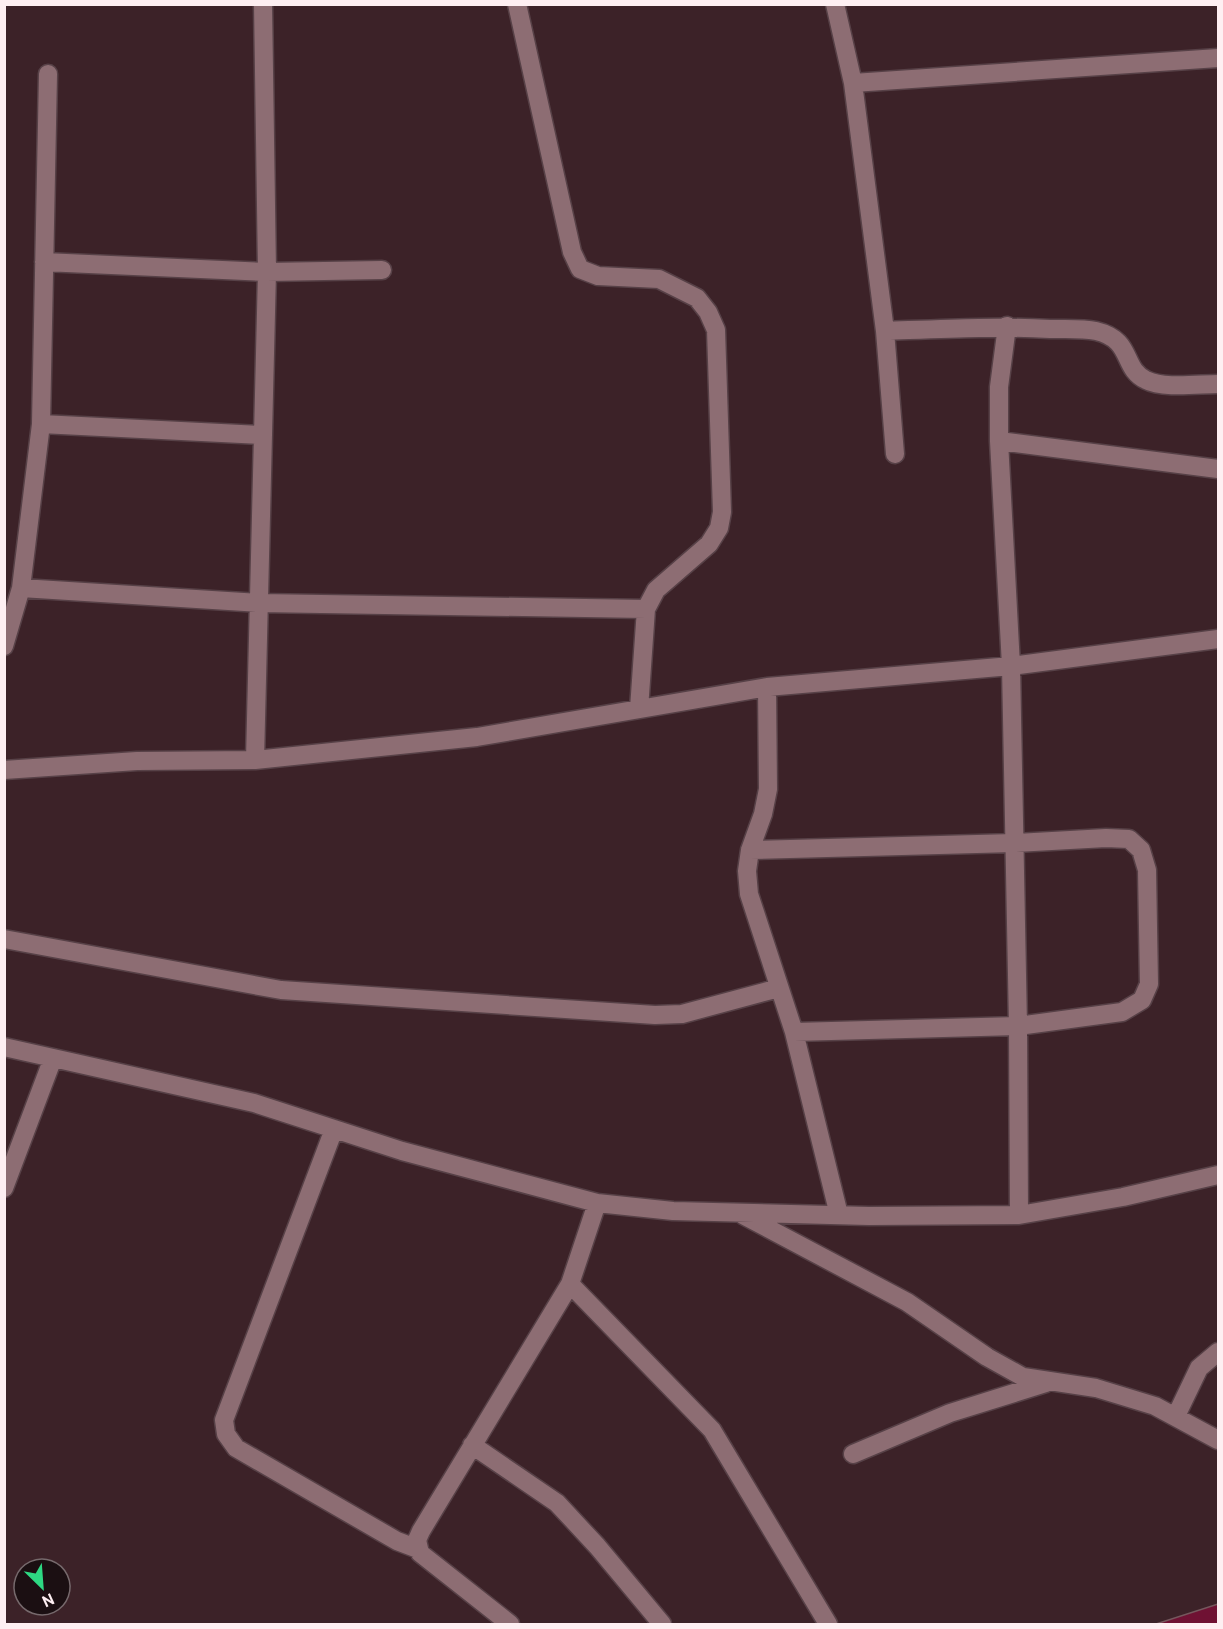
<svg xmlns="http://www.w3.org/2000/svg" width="1223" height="1629" font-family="Overpass,sans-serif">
<rect width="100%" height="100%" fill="#3c2228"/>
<!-- shadow -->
<path fill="#0007" d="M1218,1606V1624H1161Z"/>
<!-- building -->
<path fill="#6f1133" stroke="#75575d" stroke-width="1.5" d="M1218,1604V1624H1156Z"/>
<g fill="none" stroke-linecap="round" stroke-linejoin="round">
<!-- minor casing -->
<g stroke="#574147" stroke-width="21">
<path id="minor" d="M517,4L572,252L580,269L598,276L659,279L697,298L708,312L716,330L722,512L719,528L709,544L656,590L646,609L639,709
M835,4L853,83L1218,58
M853,83L885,331L895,454
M44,262L267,272L382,270
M1007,326L999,387V441L1011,666L1018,1026L1019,1215
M885,331C940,329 995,326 1050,329C1065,329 1082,328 1096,331C1134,340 1121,368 1146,380C1163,389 1199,384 1218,384
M41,424L263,435
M999,441L1218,469
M21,588L259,603L646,609
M4,646L21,588L41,424L48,74
M767,687L768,789L763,814L750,850L747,871L749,894L794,1032L839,1215
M255,760L267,272L263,4
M4,770L137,761L255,760L477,737L767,687L1011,666L1218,639
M750,850L1014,843L1106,838L1129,839L1141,850L1147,870L1149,984L1142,1000L1122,1012L1018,1026L794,1032
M4,939L281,990L655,1015L682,1014L779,988
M4,1047L254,1103L402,1151L597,1203L673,1211L869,1216L1019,1215L1123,1197L1218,1175
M334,1129L224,1420L226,1434L236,1448L397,1541L418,1549
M4,1188L53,1058
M597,1203L570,1284L712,1430L828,1624
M743,1215L907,1302L987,1357L1023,1377L1096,1388L1155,1406L1218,1440
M1176,1416L1199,1368L1218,1352
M472,1445L557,1503L597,1546L662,1624
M853,1454L950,1413L1046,1383
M510,1624L420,1553L417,1540L421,1531L570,1284"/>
</g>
<!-- minor -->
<use href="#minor" stroke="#8d6d73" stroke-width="18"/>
</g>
<!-- border -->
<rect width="1223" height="1629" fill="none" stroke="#feeff2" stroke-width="12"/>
<!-- north arrow -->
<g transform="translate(42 1587) rotate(155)"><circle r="28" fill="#1b0f12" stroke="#76696c" stroke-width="1.5"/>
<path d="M0-4.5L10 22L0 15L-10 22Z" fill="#2ed883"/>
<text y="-9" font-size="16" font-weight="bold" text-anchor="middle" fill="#feeff2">N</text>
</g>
</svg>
